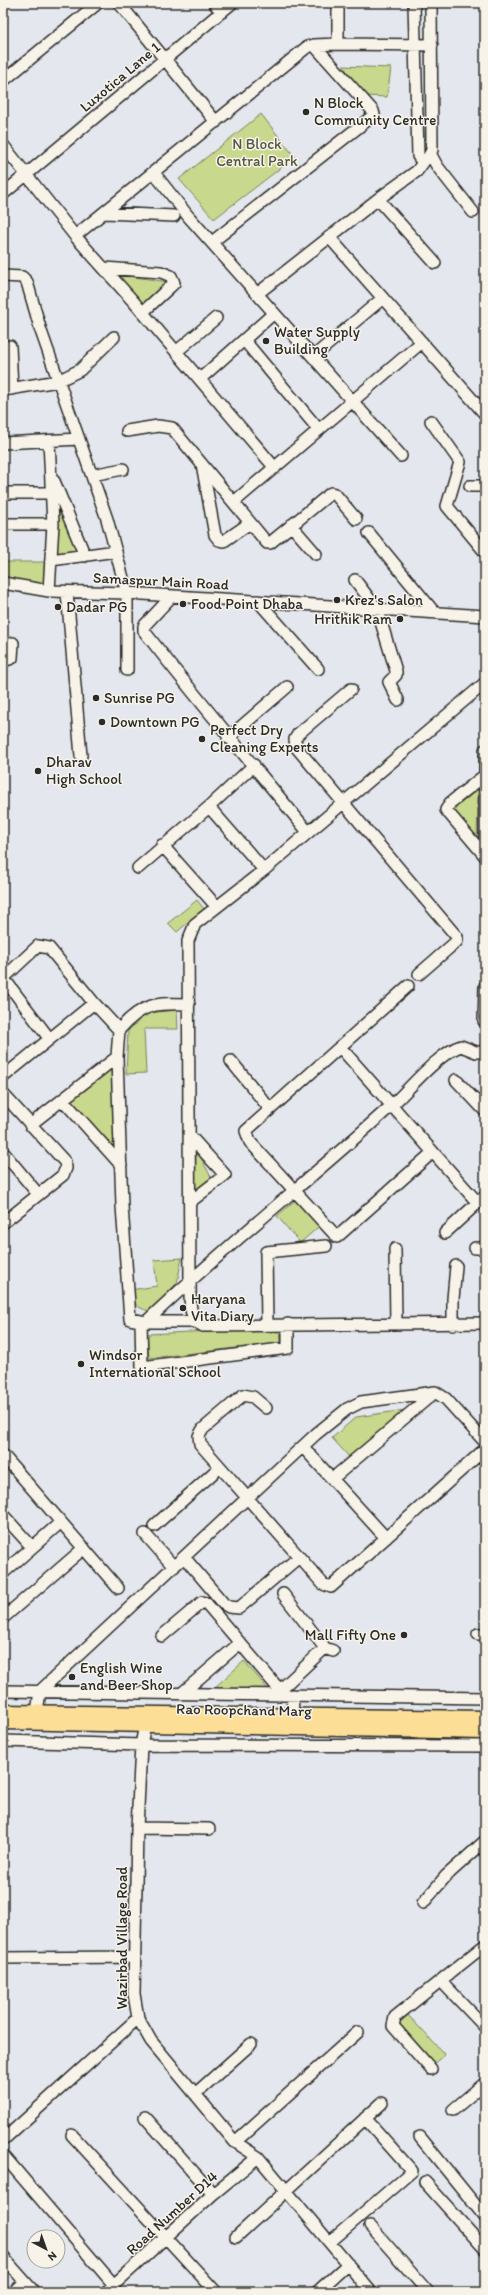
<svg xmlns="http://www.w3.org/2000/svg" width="488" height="2295" font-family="Itim,sans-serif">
<rect width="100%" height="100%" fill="#e4e8ee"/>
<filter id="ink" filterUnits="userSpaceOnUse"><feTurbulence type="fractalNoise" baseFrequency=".025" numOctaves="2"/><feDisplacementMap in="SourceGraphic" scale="8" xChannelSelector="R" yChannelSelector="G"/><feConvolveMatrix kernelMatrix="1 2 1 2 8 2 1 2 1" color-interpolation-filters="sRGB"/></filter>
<g filter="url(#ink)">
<!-- green -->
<path fill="#c8d88c" stroke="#7a825c" d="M343,66L391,68L387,97L366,96Z
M261,114L295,157L214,219L179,179Z
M114,274L169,282L143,305Z
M58,496L82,554L53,559Z
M3,562H45L44,585L3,578Z
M478,789L477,841L452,811Z
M197,900L204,909L177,932L168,923Z
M177,1010L178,1029H144L146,1073L126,1074L128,1031L147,1013Z
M112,1068L115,1148L68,1100Z
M196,1148L213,1181L195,1196Z
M299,1197L323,1223L300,1243L277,1216Z
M182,1258L177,1283L149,1311C135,1307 134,1304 130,1290L157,1286L154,1260Z
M280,1328L281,1343L149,1358L147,1334Z
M405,1410L350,1458L332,1438L356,1417Z
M244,1661L268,1689L214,1688Z
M408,2015L445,2055L433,2065L397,2025Z"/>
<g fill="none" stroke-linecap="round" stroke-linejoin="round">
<!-- minor casing -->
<g stroke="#2b2b2b" stroke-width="14">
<path id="minor" d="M119,3L216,122
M214,3L222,12
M414,3L418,156L420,159L425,160
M338,44V3
M3,81L98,3
M3,145L75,236L133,301L275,468
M431,155L437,166L473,212
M425,160L428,158L432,150L431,3
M154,173L188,216L401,456
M3,194L232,3
M378,199L435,263
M105,213L174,216
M75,236L307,47L314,45L338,44L432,45
M329,237L485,414
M212,242L374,115L373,111L314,45
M104,268L161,272L171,276L174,283L171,286L143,312
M3,276L22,277L27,282L41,331L107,519L127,593V670
M257,294L378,199L417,171L425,160
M244,340L319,430
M10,346L12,389
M176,352L216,318
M314,356L383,298
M200,379L274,313
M3,390L58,381L80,370L114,337
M431,421L460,462L447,506L485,552
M127,431L158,426L172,428L267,543H270L331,493L335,494L356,519
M49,441L53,524L49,591
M3,443L79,439
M202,464L215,535L219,540L224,541L250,523
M92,475L123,469
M54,481L85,556
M470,486H485
M3,493H51
M234,502L422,342
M3,524H53
M291,525L316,554
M369,533L434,612
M51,560L116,551
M355,580L377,609L396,671V675L389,682L398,700
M3,583L49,591L127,593L485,616
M67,592L81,756
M172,596L144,626V631C197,699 253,765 308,832
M258,601L318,669
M3,661L12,658L13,643
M485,683L264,870L195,924L188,941L190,1280C191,1294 186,1320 203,1326L485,1323
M351,689L298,734L295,739L296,747L457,937V941L419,974
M228,738L287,687
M485,750V854
M485,775L450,803L446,810L485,856
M209,807L264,870
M162,845L217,907
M138,868L209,807L254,765
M408,986L246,1131L250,1142L337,1237L433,1152
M484,1021L485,986
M49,1038L5,980L7,975L38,946L49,948L94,1003L119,1030
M340,1047L478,1203
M117,1057L122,1206L130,1319L146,1322H196
M231,1061L270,1109
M3,1077L94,1003
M456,1080L485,1111
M3,1094L65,1162L66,1168L63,1175L3,1223
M63,1100L121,1165
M30,1125L117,1057L119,1030C142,1003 156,1003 189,1004
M190,1136L225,1175L190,1202
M3,1152L38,1194
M445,1233L485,1196
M475,1248H485
M395,1249L396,1324
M141,1321L142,1367L288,1348V1324
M146,1322C225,1246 311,1179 392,1105C409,1089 440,1052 461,1046L476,1052H485
M267,1324L266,1252L326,1246
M453,1325V1299L456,1266
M266,1408L253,1397L243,1395L203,1429L199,1436L200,1444L323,1584L331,1587L485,1449
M303,1447L386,1538
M3,1455L118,1588
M332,1479L434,1393
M3,1515L32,1547
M154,1526L220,1467
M145,1534L174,1567
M184,1557L224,1604L229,1607L239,1608L299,1557
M3,1573L61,1522
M283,1594L325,1648L333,1651
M3,1618L84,1548
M478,1634H485
M162,1636L202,1602L206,1603L240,1643
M280,1690L325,1648
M3,1691L485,1698
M182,1693L240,1643L284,1695
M37,1712L40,1691L316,1434L347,1409L361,1402L435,1392L446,1399L485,1442
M292,1724L293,1695
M145,1725L141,1745L137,1828L134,1994L138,2018L151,2041L235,2142L258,2157L371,2292
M3,1741L141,1745L485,1746
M137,1828L209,1829
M423,1903L446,1876L485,1841
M3,1958L135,1957
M441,1981L485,2027
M431,2069L393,2026L395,2017L485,1945
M195,2094L251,2044
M453,2110L485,2083
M145,2117L213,2194
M72,2135L216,2292
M420,2137L485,2217
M3,2140L138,2018
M235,2142L358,2032
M3,2155L114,2285
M425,2182L485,2249
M370,2226L428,2292
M236,2237L382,2103
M330,2242L412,2171L365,2118
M3,2257L34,2292
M14,2292L25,2282
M106,2292L213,2194L258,2157
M317,2292L348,2264"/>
</g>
<!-- major casing -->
<g stroke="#2b2b2b" stroke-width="17">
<path id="major" d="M3,1712L485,1718
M3,1722L485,1732"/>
</g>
<!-- minor -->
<use href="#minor" stroke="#f7f3e8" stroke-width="11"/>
<!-- major -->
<use href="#major" stroke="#fcde96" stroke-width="14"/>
</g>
</g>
<!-- markers -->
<g fill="#2b2b2b" stroke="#f7f3e8" stroke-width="1.5">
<circle cx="306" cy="112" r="4"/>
<circle cx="266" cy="341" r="4"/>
<circle cx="337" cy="600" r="4"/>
<circle cx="183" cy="604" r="4"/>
<circle cx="58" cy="607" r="4"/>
<circle cx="400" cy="619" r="4"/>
<circle cx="96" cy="698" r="4"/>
<circle cx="102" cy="722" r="4"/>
<circle cx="202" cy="739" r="4"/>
<circle cx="38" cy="771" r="4"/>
<circle cx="183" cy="1308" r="4"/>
<circle cx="81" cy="1364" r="4"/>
<circle cx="404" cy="1635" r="4"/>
<circle cx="72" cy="1677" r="4"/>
</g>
<g text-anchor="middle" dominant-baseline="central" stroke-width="3" stroke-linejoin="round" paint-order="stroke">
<!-- street labels -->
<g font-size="15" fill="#2b2b2b" stroke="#f7f3e8">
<text transform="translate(120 77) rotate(-40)">Luxotica Lane 1</text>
<text transform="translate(161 581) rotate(3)">Samaspur Main Road</text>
<text transform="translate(244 1710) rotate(1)">Rao Roopchand Marg</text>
<text transform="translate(122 1938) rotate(-90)">Wazirbad Village Road</text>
<text transform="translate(172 2213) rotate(-42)">Road Number D14</text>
</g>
<!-- poi labels -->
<g font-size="15" fill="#2b2b2b" stroke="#f7f3e8" text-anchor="start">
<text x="314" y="103">N Block<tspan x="314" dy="17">Community Centre</tspan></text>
<text x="274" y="332">Water Supply<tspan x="274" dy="17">Building</tspan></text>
<text x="345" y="600">Krez's Salon</text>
<text x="191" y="604">Food Point Dhaba</text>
<text x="66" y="607">Dadar PG</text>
<text x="392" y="619" text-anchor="end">Hrithik Ram</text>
<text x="104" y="698">Sunrise PG</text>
<text x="110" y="722">Downtown PG</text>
<text x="210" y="730">Perfect Dry<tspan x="210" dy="17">Cleaning Experts</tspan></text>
<text x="46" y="762">Dharav<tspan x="46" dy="17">High School</tspan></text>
<text x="191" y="1299">Haryana<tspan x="191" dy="17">Vita Diary</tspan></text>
<text x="89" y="1355">Windsor<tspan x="89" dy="17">International School</tspan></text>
<text x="396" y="1635" text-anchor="end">Mall Fifty One</text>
<text x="80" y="1668">English Wine<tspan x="80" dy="17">and Beer Shop</tspan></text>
</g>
<!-- park labels -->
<g font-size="15" fill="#525643" stroke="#f7f3e8">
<text x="257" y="144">N Block<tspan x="257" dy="17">Central Park</tspan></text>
</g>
</g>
<!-- margin -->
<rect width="488" height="2295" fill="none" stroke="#f7f3e8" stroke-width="16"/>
<rect x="8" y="8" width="472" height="2279" fill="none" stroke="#2b2b2b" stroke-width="1.5" filter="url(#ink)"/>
<!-- north arrow -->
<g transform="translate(46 2249) rotate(139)"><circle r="19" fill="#f7f3e8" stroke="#a5a39c"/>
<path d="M0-3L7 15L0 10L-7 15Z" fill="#2b2b2b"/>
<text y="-6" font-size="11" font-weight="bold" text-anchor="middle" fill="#2b2b2b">N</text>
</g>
</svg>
